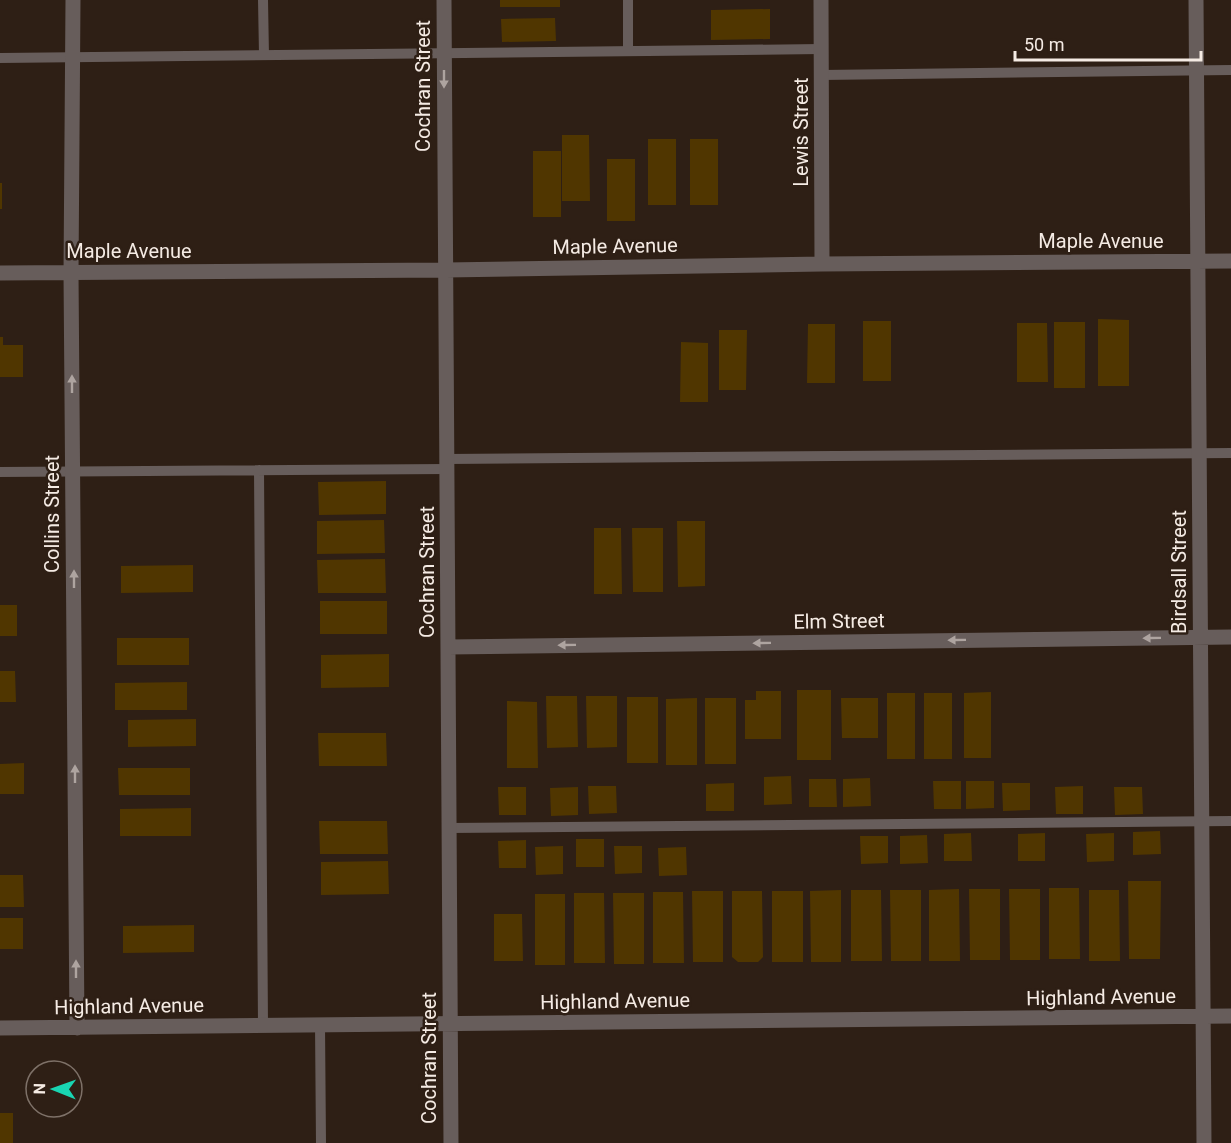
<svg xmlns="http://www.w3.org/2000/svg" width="1231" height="1143" font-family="Roboto,sans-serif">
<rect width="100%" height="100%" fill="#2e1f15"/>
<!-- building -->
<path fill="#503600" d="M500,0H560V7H500Z
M770,9V39L711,40V10Z
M555,18L556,41L502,42L501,19Z
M562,135H589L590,201H562Z
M648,139H676V205H648Z
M690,139H718V205H690Z
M533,151H561V217H533Z
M607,159H635V221H607Z
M0,183H2V209H0Z
M1098,319L1129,320V386H1098Z
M863,321H891V381H863Z
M1054,322H1085V388H1054Z
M1017,323H1047L1048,382H1017Z
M808,324H835V383H807Z
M719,330H747L746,390H719Z
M0,337H3V345H23V377H0Z
M681,342L708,343V402H680Z
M386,481V514L319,515L318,482Z
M384,520L385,553L317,554V521Z
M677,521H705V586L678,587Z
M594,528H621L622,594H594Z
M632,528H663V592H633Z
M385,559L386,593H318L317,560Z
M193,565V592L121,593V566Z
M320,601H387V634H320Z
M0,605H17V636H0Z
M117,638H189V665H117Z
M389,654V687L321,688V655Z
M0,671H15L16,702H0Z
M187,682V710H115V683Z
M797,690H831V760H797Z
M756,691H781V739H745V700H756Z
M991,692V758H964V693Z
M887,693H915V759H887Z
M924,693H952V759H924Z
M546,696H577L578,747L547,748Z
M586,696H617V747L587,748Z
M627,697H658V763H627Z
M697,698V765H666V699Z
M705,698H736V764H705Z
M841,698H878V738H842Z
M507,701L537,702L538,768H507Z
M196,719V746L128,747V720Z
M318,733H386L387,766H319Z
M24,763V794H0V764Z
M118,768H190V795H119Z
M791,776L792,804L764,805V777Z
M870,778L871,806L843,807V779Z
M809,779H836L837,807H809Z
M933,781H961V809H934Z
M966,781H994V808L966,809Z
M734,783V811H706V784Z
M1002,783H1030V810L1003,811Z
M588,786H616L617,813L589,814Z
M1083,786V814H1056L1055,787Z
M498,787H526V815H499Z
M578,787V815L551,816L550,788Z
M1114,787H1142L1143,814L1115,815Z
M191,808V836H120V809Z
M319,821H387L388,854H320Z
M1160,831L1161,854L1133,855V832Z
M971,833L972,861H944V834Z
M1045,833V861H1018V834Z
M1114,833V861L1087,862L1086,834Z
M927,835L928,863L900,864V836Z
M860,836H888V863L861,864Z
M576,839H604V867H576Z
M526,840V868H499L498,841Z
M563,846V874L536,875L535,847Z
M614,846H642V873L615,874Z
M686,847L687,875L659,876L658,848Z
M388,861L389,894L321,895V862Z
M0,875H23L24,907H0Z
M1128,881H1161L1160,959H1129Z
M1049,888H1079L1080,959H1049Z
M959,889L960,961H929V890Z
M969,889H1000V960H970Z
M1009,889H1040V960H1010Z
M841,890V962H811L810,891Z
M851,890H881L882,961H851Z
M890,890H921V961H891Z
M1089,890H1119L1120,961H1089Z
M692,891H723V962H693Z
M732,891H762L763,957L758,962H738L732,957Z
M772,891H803V962H772Z
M653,892H683L684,963H653Z
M574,893H604L605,963H574Z
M613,893H644V964H614Z
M535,894H565V965H535Z
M494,914H522L523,961H494Z
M0,918H23V949H0Z
M194,925V952L123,953V926Z
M0,1113H13V1143H0Z"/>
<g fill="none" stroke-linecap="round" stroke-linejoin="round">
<!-- lane -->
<path stroke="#675d5b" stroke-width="10" d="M263,0L264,55
M628,51V0
M0,58L821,49
M821,75L1231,70
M447,459L1231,453
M259,470L263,1026
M0,472L447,469
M449,828L1231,821
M320,1025L321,1143"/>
<!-- street -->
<path stroke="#675d5b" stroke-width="15" d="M73,0L71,273L77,1028
M444,0L451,1143
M821,0L822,264
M1196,0L1204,1143
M0,273L446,270L822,264L1231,261
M448,647L1231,637
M0,1028L1231,1016"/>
</g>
<!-- one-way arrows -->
<defs><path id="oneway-solid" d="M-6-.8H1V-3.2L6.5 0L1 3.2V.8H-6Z" transform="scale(1.5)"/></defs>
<g fill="#aea4a0">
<use href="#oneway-solid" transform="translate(444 79) rotate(90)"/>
<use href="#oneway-solid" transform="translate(72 384) rotate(-90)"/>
<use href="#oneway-solid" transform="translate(74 579) rotate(-90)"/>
<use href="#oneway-solid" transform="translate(1152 638) rotate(179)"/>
<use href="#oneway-solid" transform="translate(957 640) rotate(179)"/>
<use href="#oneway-solid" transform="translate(762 643) rotate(179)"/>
<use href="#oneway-solid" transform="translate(567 645) rotate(179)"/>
<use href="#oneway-solid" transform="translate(75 774) rotate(-90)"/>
<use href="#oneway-solid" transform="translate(76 969) rotate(-90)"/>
</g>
<g text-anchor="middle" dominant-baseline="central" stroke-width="5" stroke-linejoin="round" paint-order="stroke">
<!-- street labels -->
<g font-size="20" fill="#f5ebe4" stroke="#2e1f15">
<text transform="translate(423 86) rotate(-90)">Cochran Street</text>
<text transform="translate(801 132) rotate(-90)">Lewis Street</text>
<text x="1101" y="241">Maple Avenue</text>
<text transform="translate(615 246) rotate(-1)">Maple Avenue</text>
<text x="129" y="251">Maple Avenue</text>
<text transform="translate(52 514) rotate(-90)">Collins Street</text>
<text transform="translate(427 572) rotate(-90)">Cochran Street</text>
<text transform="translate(1179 572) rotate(-90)">Birdsall Street</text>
<text transform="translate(839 621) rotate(-1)">Elm Street</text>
<text transform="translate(1101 997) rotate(-1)">Highland Avenue</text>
<text transform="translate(615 1001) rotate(-1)">Highland Avenue</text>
<text transform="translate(129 1006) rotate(-1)">Highland Avenue</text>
<text transform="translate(429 1058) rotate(-90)">Cochran Street</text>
</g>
</g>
<!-- north arrow -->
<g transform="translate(54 1089) rotate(271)"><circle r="28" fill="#2e1f15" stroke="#7e7168" stroke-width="1.5"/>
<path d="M0-4.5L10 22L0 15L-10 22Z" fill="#19d5b2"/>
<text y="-9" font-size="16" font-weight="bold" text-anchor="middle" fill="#f5ebe4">N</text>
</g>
<!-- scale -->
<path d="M1015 51v9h186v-9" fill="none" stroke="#f5ebe4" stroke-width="3"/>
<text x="1024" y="51" font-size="18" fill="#f5ebe4" stroke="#2e1f15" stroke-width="4.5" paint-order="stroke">50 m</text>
</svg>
